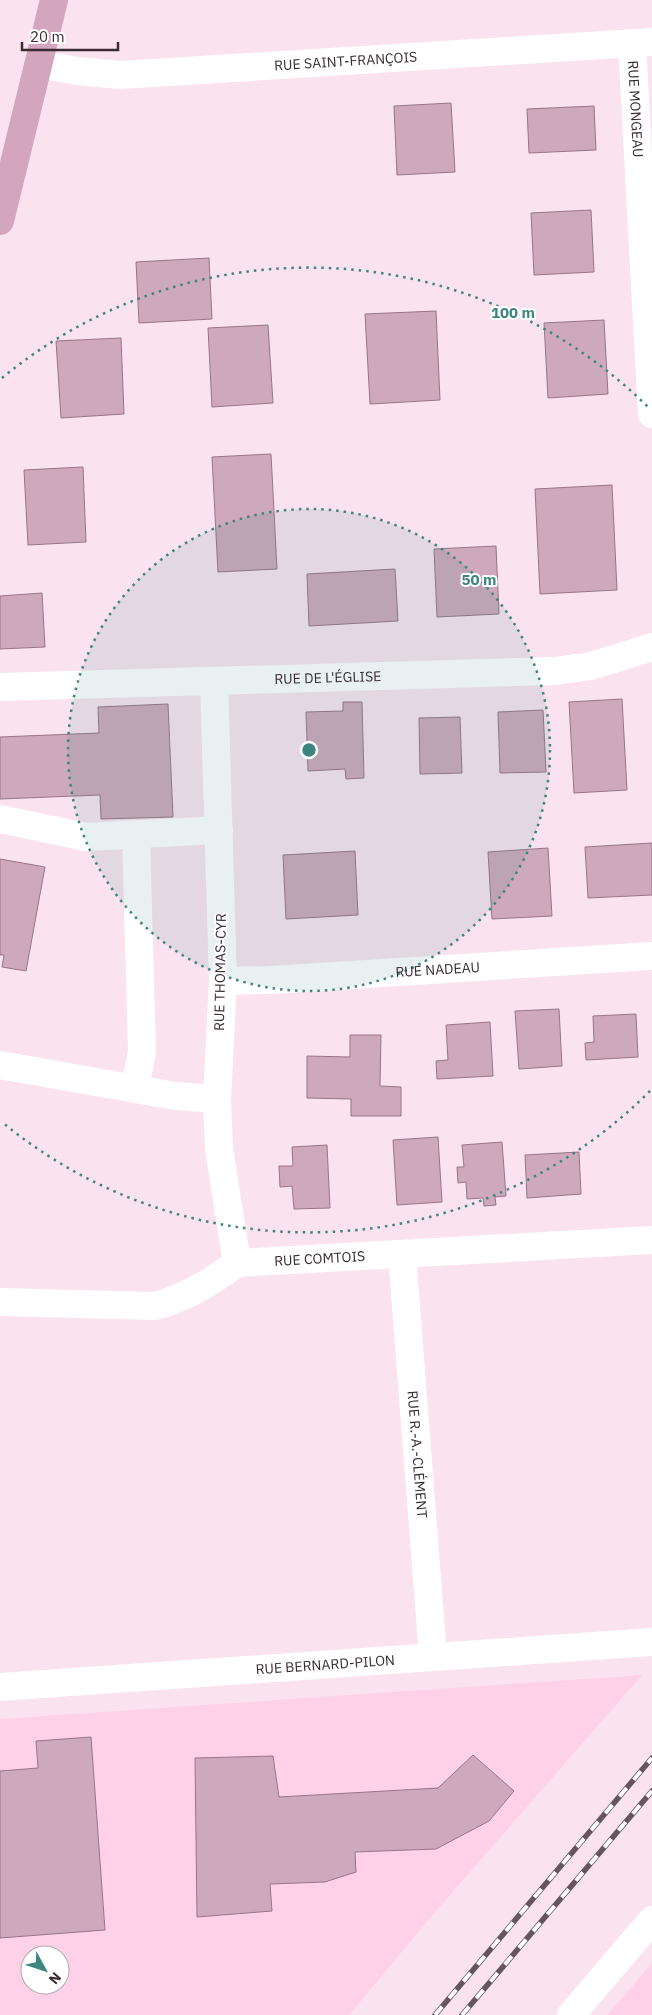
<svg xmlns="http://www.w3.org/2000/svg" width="652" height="2015" font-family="'IBM Plex Sans',sans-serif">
<rect width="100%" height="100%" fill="#fae3ee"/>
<!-- built -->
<path fill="#ffd1e8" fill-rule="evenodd" d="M642,1675L435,1912L349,2015H0V1719ZM30,1955H60V1985H30Z
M652,1963V2015H607Z"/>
<!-- building -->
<path fill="#cea9bb" stroke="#987586" d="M451,103L455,172L397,175L394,106Z
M594,106L596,150L529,153L527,109Z
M591,210L594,272L534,275L531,213Z
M209,258L212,319L139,323L136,262Z
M436,311L440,400L370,404L365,314Z
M604,320L608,394L548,398L544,323Z
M268,325L273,403L212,407L208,328Z
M121,338L124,414L61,418L56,341Z
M271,454L277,569L218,572L212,457Z
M83,467L86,542L28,545L24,470Z
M612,485L617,590L540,594L535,489Z
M496,546L499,614L437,617L434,549Z
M395,569L398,621L309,626L307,574Z
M42,593L45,647L0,649V596Z
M622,699L627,790L574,793L569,702Z
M343,702H362L364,778L346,779L345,769L308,771L306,712L343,711Z
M168,704L173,817L101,819L100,795L0,799V737L99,733L98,707Z
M543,710L546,772L500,773L498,712Z
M460,717L462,773L420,774L419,718Z
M652,843V895L588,898L585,847Z
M548,848L552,916L492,919L488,852Z
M355,851L358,915L286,919L283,855Z
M0,859L45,867L26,971L2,967L4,955H0Z
M559,1009L562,1066L519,1069L515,1011Z
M636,1014L638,1057L586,1060L585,1043L594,1042L593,1016Z
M490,1022L493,1076L437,1079L436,1061L448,1060L446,1025Z
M350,1035H381L380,1086L401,1087V1116H351V1099L307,1098V1056L350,1057Z
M438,1137L442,1202L397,1205L393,1140Z
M502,1142L506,1196L495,1197L496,1205L484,1206L483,1198L467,1199L466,1182L458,1183L457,1167H464L462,1145Z
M327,1145L330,1208L294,1209L292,1186L280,1187L279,1166H293L292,1147Z
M579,1152L581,1194L527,1198L525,1155Z
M91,1737L105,1930L0,1938V1771L38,1768L36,1741Z
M473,1755L514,1791L489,1821L436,1849L355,1852L356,1872L325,1882L270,1884L272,1911L197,1917L195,1758L273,1756L279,1797L438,1788Z"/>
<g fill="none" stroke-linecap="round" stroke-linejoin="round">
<!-- minor -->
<g stroke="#fff" stroke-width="28">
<path id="s1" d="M632,43L652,414"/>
<path id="s2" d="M39,64L76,71L121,75L652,42"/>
<path d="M214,681L223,981L217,1099L219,1149L237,1263"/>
<path id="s3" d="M0,687L555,671L591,666L652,647"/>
<path d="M0,819L86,837L219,830"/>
<path id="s4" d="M223,981L270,980L652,956"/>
<path d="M0,1065L175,1096L217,1099"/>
<path d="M135,1088L142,1052L136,834"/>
<path id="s5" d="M402,1254L433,1656"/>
<path id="s6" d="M0,1302L155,1306C186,1298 211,1282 237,1263L652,1240"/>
<path id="s7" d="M0,1687L652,1642"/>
<path d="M571,2015L652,1920"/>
</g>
<!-- major -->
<path stroke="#d4a5be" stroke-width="28" d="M0,221L54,0"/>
<!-- rail casing -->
<g stroke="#65555d" stroke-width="5.5">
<path id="rail" d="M435,2015L652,1758
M462,2015L652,1791"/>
</g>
<!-- rail -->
<use href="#rail" stroke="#fff" stroke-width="4" stroke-dasharray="11" stroke-linecap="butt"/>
</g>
<!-- distance rings -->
<circle cx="309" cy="750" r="241" fill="#3e8580" fill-opacity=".12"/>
<g fill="none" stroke="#3e8580" stroke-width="2.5" stroke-dasharray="2.5 5">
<circle cx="309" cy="750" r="241"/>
<path d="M650 1091A482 482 0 0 1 2 1122M2 378A482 482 0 0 1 650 409"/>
</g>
<g text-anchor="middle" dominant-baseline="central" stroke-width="4" stroke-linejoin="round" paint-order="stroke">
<!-- street labels -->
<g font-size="14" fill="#392b32" stroke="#fff">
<text stroke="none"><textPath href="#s2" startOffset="308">RUE SAINT-FRANÇOIS</textPath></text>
<text stroke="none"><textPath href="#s1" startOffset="66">RUE MONGEAU</textPath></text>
<text stroke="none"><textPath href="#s3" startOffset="328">RUE DE L'ÉGLISE</textPath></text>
<text stroke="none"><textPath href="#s4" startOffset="215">RUE NADEAU</textPath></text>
<text transform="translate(220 972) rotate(-89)">RUE THOMAS-CYR</text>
<text stroke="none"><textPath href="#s6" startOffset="331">RUE COMTOIS</textPath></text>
<text stroke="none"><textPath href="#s5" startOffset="201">RUE R.-A.-CLÉMENT</textPath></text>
<text stroke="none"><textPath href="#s7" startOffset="326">RUE BERNARD-PILON</textPath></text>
</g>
</g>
<circle cx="309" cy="750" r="8" fill="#3e8580" stroke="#fff" stroke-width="2.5"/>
<g font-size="15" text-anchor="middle" font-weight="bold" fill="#3e8580" stroke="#fff" stroke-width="4" stroke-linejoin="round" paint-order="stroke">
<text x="513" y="318">100 m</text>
<text x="479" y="585">50 m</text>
</g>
<!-- north arrow -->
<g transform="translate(45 1970) rotate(130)"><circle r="24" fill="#ffffff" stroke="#b0aaad"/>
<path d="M0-4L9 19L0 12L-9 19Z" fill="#3e8580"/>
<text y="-8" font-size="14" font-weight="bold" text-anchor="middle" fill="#392b32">N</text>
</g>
<!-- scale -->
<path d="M22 42v8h96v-8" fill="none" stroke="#392b32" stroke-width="2.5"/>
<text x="30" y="42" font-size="15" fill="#392b32" stroke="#ffffff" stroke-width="4" paint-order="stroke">20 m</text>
</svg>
